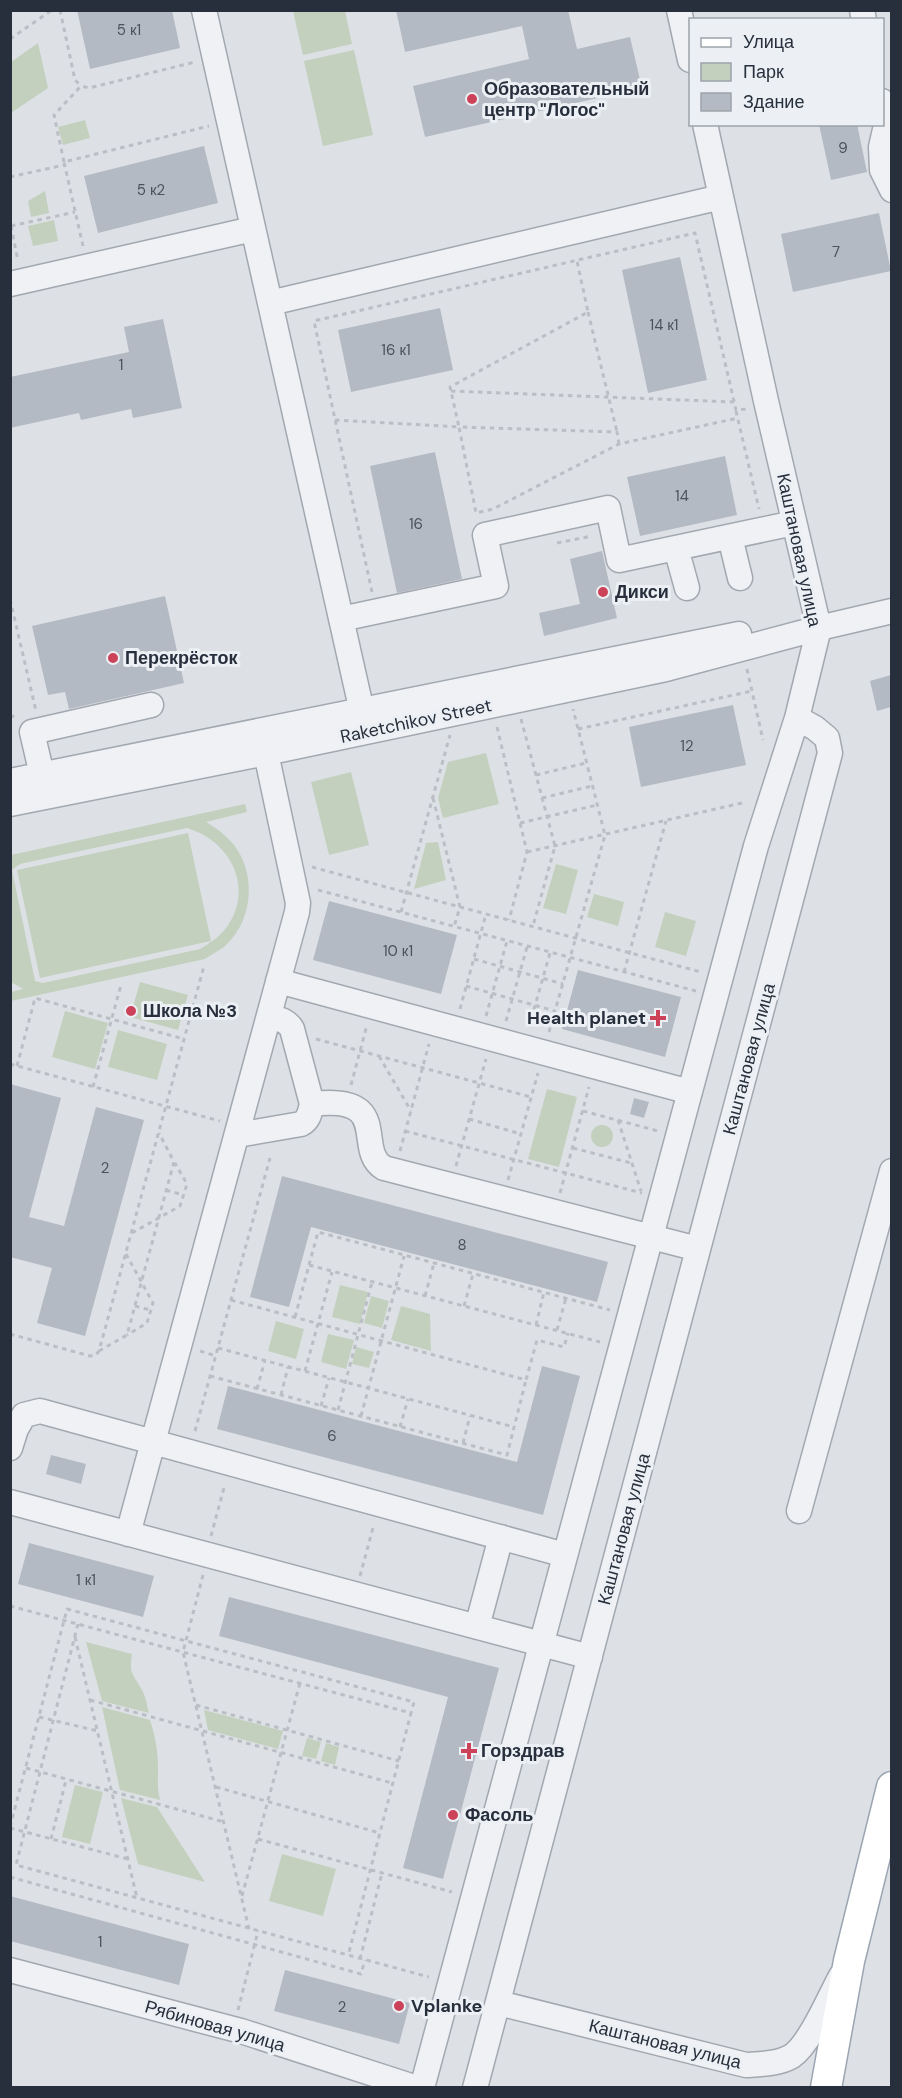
<svg xmlns="http://www.w3.org/2000/svg" width="902" height="2098" font-family="'DM Sans',sans-serif">
<rect width="100%" height="100%" fill="#dde1e6"/>
<!-- green -->
<path fill="#c3d0be" fill-rule="evenodd" d="M293,11H345L352,44L303,55Z
M38,43L48,88L11,113V62Z
M354,50L373,135L323,146L304,61Z
M85,120L90,138L63,145L58,127Z
M45,191L49,213L31,217L28,201Z
M54,220L58,241L33,246L28,226Z
M486,753L499,804L443,818L438,798L448,762Z
M351,772L369,845L329,855L311,782Z
M245,804L247,812L206,822C216,828 226,835 234,845C257,875 253,922 224,947C218,951 211,955 205,959L11,1001V992L23,989L11,982V855ZM187,828C231,841 255,889 226,928C219,937 210,943 200,949L43,983L35,981L12,870L20,864Z
M188,833L211,941L40,978L17,870Z
M438,842L446,880L414,889L426,843Z
M556,864L578,870L566,914L543,908Z
M594,894L624,902L618,926L587,917Z
M665,912L696,921L686,956L655,947Z
M140,982L188,995L178,1030L130,1017Z
M65,1011L108,1023L95,1069L52,1057Z
M118,1030L167,1044L157,1080L108,1067Z
M547,1089L577,1097L559,1167L528,1159Z
M591 1136a11 11 0 1 1 22 0a11 11 0 1 1-22 0Z
M340,1285L368,1292L360,1324L332,1317Z
M371,1296L389,1301L382,1328L364,1323Z
M401,1306L430,1314L431,1351L391,1340Z
M276,1321L304,1329L296,1359L268,1351Z
M328,1334L354,1340L346,1369L321,1362Z
M356,1347L374,1352L369,1368L352,1364Z
M86,1642L132,1654C129,1676 133,1673 142,1690C146,1697 147,1706 149,1713L102,1701Z
M102,1707L150,1720C155,1735 158,1751 158,1767C158,1779 157,1788 160,1800L120,1790Z
M204,1710L283,1731L278,1749L208,1730Z
M307,1738L321,1742L316,1759L302,1756Z
M326,1743L339,1747L335,1765L321,1761Z
M75,1785L103,1792L90,1844L62,1837Z
M121,1798L157,1807L205,1882L138,1864Z
M282,1854L336,1869L323,1916L269,1901Z"/>
<!-- building -->
<path fill="#b4bac3" d="M77,10H172L180,48L90,69Z
M396,10H568L577,49L630,37L642,88L425,137L413,86L529,59L522,26L405,52Z
M819,124H857L867,172L831,180Z
M204,146L218,203L98,233L84,176Z
M879,213L891,271L793,292L781,234Z
M680,257L707,380L648,393L622,270Z
M440,308L453,370L351,392L338,330Z
M163,319L182,408L133,418L131,409L81,420L79,413L10,428V377L129,352L124,327Z
M435,452L462,579L397,593L370,466Z
M725,456L737,515L640,536L627,477Z
M602,551L617,618L544,636L539,613L580,604L570,559Z
M165,596L184,683L69,709L65,692L48,695L32,626Z
M891,675V707L877,711L870,681Z
M733,705L746,765L641,787L629,727Z
M329,901L457,935L441,994L313,960Z
M578,970L681,997L665,1057L562,1029Z
M10,1084L61,1098L29,1217L64,1226L96,1107L144,1120L85,1336L37,1323L52,1268L10,1257Z
M634,1098L649,1102L644,1118L630,1114Z
M282,1176L608,1262L597,1302L311,1227L289,1307L250,1297Z
M542,1366L580,1376L543,1515L217,1429L228,1386L517,1462Z
M51,1455L86,1464L81,1484L46,1474Z
M29,1543L154,1576L143,1617L18,1584Z
M229,1597L499,1668L443,1879L403,1868L448,1697L219,1636Z
M10,1896L189,1944L179,1985L10,1941Z
M285,1970L410,2003L399,2044L274,2011Z"/>
<g fill="none" stroke-linecap="round" stroke-linejoin="round">
<!-- minor casing -->
<g stroke="#a3a8b0" stroke-width="27">
<path id="minor" d="M204,10L365,725
M679,10L690,60
M862,10L864,20
M882,101L887,121L881,147L882,170L892,190
M10,284L253,229
M270,303L721,197
M730,537L740,578
M676,548L687,588
M341,619L496,586L485,535L608,508L619,560L794,523
M42,775L32,732L151,705
M10,781L739,634
M10,804L266,753L666,669L819,628L892,611
M278,981L690,1092
M312,1104C395,1094 353,1150 384,1168L698,1249
M237,1135L301,1124C309,1120 310,1112 312,1104L292,1029C287,1020 278,1019 269,1016
M10,1448L16,1429L24,1415L40,1411L565,1555
M10,1502L590,1657
M799,1511L892,1171
M128,1534L297,912L298,903L266,753
M477,1627L501,1537
M10,1970L241,2031L417,2088
M499,2003L746,2065C761,2064 779,2064 792,2056C810,2044 830,1996 841,1976
M422,2088L756,846L797,718
M475,2088L830,753L827,738L815,728L797,718L819,628L766,401L705,124"/>
</g>
<!-- major casing -->
<g stroke="#9ca5b2" stroke-width="33">
<path id="major" d="M826,2088L849,1961L892,1787"/>
</g>
<!-- path -->
<path stroke="#bbbfc5" stroke-width="3" stroke-dasharray="4.5 4.5" stroke-linecap="butt" d="M60,10L75,80L81,86
M10,39L52,10
M64,162L54,115L81,86L89,88L195,62
M10,177L64,165
M11,226L75,212
M11,226L18,261
M83,246L64,162L209,126
M588,312L617,432
M451,391L734,402
M736,411L759,509
M335,420L459,427L450,387L588,312L577,261
M619,444L617,432L459,427L476,513L493,509L619,444L738,418
M557,543L592,536
M372,592L314,321L695,233L736,410L747,409
M10,599L36,711
M747,669L763,740
M10,717L18,715
M521,719L555,846L533,926
M497,727L527,852L509,920
M578,729L752,691
M536,775L586,763
M433,798L460,907L454,927
M542,798L592,786
M520,823L597,805
M527,852L746,802
M312,867L701,972
M318,890L696,991
M401,912L450,735
M474,959L563,984
M624,972L666,821
M466,986L555,1011
M460,1009L486,914
M486,1016L507,941
M506,1021L527,947
M529,1027L550,953
M549,1032L605,835L573,709
M316,1039L531,1097
M379,1056L411,1111
M10,1064L220,1121
M17,1066L35,998L184,1039
M351,1085L367,1025
M93,1087L121,985
M583,1111L658,1131
M469,1119L521,1134
M618,1120L641,1191
M405,1131L642,1193
M573,1148L631,1163
M400,1151L429,1044
M456,1166L486,1059
M508,1180L538,1073
M166,1190L183,1195
M560,1193L589,1087
M132,1233L180,1206L187,1184L175,1163
M126,1254L153,1303L147,1323L127,1335
M309,1265L318,1232L610,1310
M425,1296L434,1263
M231,1300L526,1380L537,1340L564,1347L568,1333
M135,1306L150,1310
M464,1306L473,1274
M295,1317L309,1265L600,1342
M536,1325L544,1292
M557,1330L566,1298
M10,1334L90,1356L96,1355L99,1351L204,966
M218,1348L514,1427
M99,1351L127,1335L174,1162L159,1133
M200,1351L216,1356
M305,1371L332,1272
M210,1376L507,1455L526,1380
M257,1389L265,1360
M281,1395L288,1367
M321,1406L329,1378
M338,1410L372,1282
M361,1416L404,1256
M400,1427L408,1399
M195,1431L270,1158
M463,1443L470,1416
M211,1536L225,1484
M203,1575L183,1652L249,1929
M360,1576L374,1524
M10,1606L411,1713L348,1956
M78,1624L16,1865L429,1977
M75,1637L137,1898
M90,1700L392,1783
M196,1705L399,1761
M39,1717L98,1731
M26,1768L224,1822
M216,1787L380,1833
M10,1827L67,1609L414,1702L411,1713
M10,1828L128,1859
M51,1839L66,1780
M258,1839L452,1892
M10,1877L361,1974L365,1960
M242,1896L300,1683
M360,1959L382,1873
M238,2010L258,1931"/>
<!-- minor -->
<use href="#minor" stroke="#eff1f5" stroke-width="24"/>
<!-- major -->
<use href="#major" stroke="#fff" stroke-width="30"/>
</g>
<!-- markers -->
<g fill="#cb4259" stroke="#ecf0f4" stroke-width="2">
<circle cx="472" cy="99" r="6"/>
<circle cx="603" cy="592" r="6"/>
<circle cx="113" cy="658" r="6"/>
<circle cx="131" cy="1011" r="6"/>
<path d="M655 1009h6v6h6v6h-6v6h-6v-6h-6v-6h6z"/>
<path d="M466 1742h6v6h6v6h-6v6h-6v-6h-6v-6h6z"/>
<circle cx="453" cy="1815" r="6"/>
<circle cx="399" cy="2006" r="6"/>
</g>
<g text-anchor="middle" dominant-baseline="central" stroke-width="6" stroke-linejoin="round" paint-order="stroke">
<!-- number labels -->
<g font-size="15" fill="#4a525e">
<text x="129" y="30">5 к1</text>
<text x="843" y="148">9</text>
<text x="151" y="190">5 к2</text>
<text x="836" y="252">7</text>
<text x="664" y="325">14 к1</text>
<text x="396" y="350">16 к1</text>
<text x="121" y="365">1</text>
<text x="682" y="496">14</text>
<text x="416" y="524">16</text>
<text x="687" y="746">12</text>
<text x="398" y="951">10 к1</text>
<text x="105" y="1168">2</text>
<text x="462" y="1245">8</text>
<text x="332" y="1436">6</text>
<text x="86" y="1580">1 к1</text>
<text x="100" y="1942">1</text>
<text x="342" y="2007">2</text>
</g>
<!-- poi labels -->
<g font-size="18" font-weight="bold" fill="#272f3d" stroke="#ecf0f4" text-anchor="start">
<text x="484" y="89">Образовательный<tspan x="484" dy="21">центр "Логос"</tspan></text>
<text x="615" y="592">Дикси</text>
<text x="125" y="658">Перекрёсток</text>
<text x="143" y="1011">Школа №3</text>
<text x="646" y="1018" text-anchor="end">Health planet</text>
<text x="481" y="1751">Горздрав</text>
<text x="465" y="1815">Фасоль</text>
<text x="411" y="2006">Vplanke</text>
</g>
<!-- street labels -->
<g font-size="18" fill="#272f3d" stroke="#ecf0f4">
<text transform="translate(799 550) rotate(78)">Каштановая улица</text>
<text transform="translate(416 721) rotate(-12)">Raketchikov Street</text>
<text transform="translate(749 1059) rotate(-75)">Каштановая улица</text>
<text transform="translate(624 1529) rotate(-75)">Каштановая улица</text>
<text transform="translate(215 2026) rotate(16)">Рябиновая улица</text>
<text transform="translate(665 2044) rotate(14)">Каштановая улица</text>
</g>
</g>
<!-- border -->
<rect width="902" height="2098" fill="none" stroke="#272f3d" stroke-width="24"/>
<!-- legend -->
<rect x="689" y="18" width="195" height="108" fill="#ecf0f4" stroke="#9da3ab" stroke-width="1.5"/>
<rect x="701" y="38" width="30" height="9" fill="#ffffff" stroke="#9da3ab" stroke-width="1.5"/>
<text x="743" y="48" font-size="18" fill="#272f3d">Улица</text>
<rect x="701" y="63" width="30" height="18" fill="#c3d0be" stroke="#9da3ab" stroke-width="1.5"/>
<text x="743" y="78" font-size="18" fill="#272f3d">Парк</text>
<rect x="701" y="93" width="30" height="18" fill="#b4bac3" stroke="#9da3ab" stroke-width="1.5"/>
<text x="743" y="108" font-size="18" fill="#272f3d">Здание</text>
</svg>
